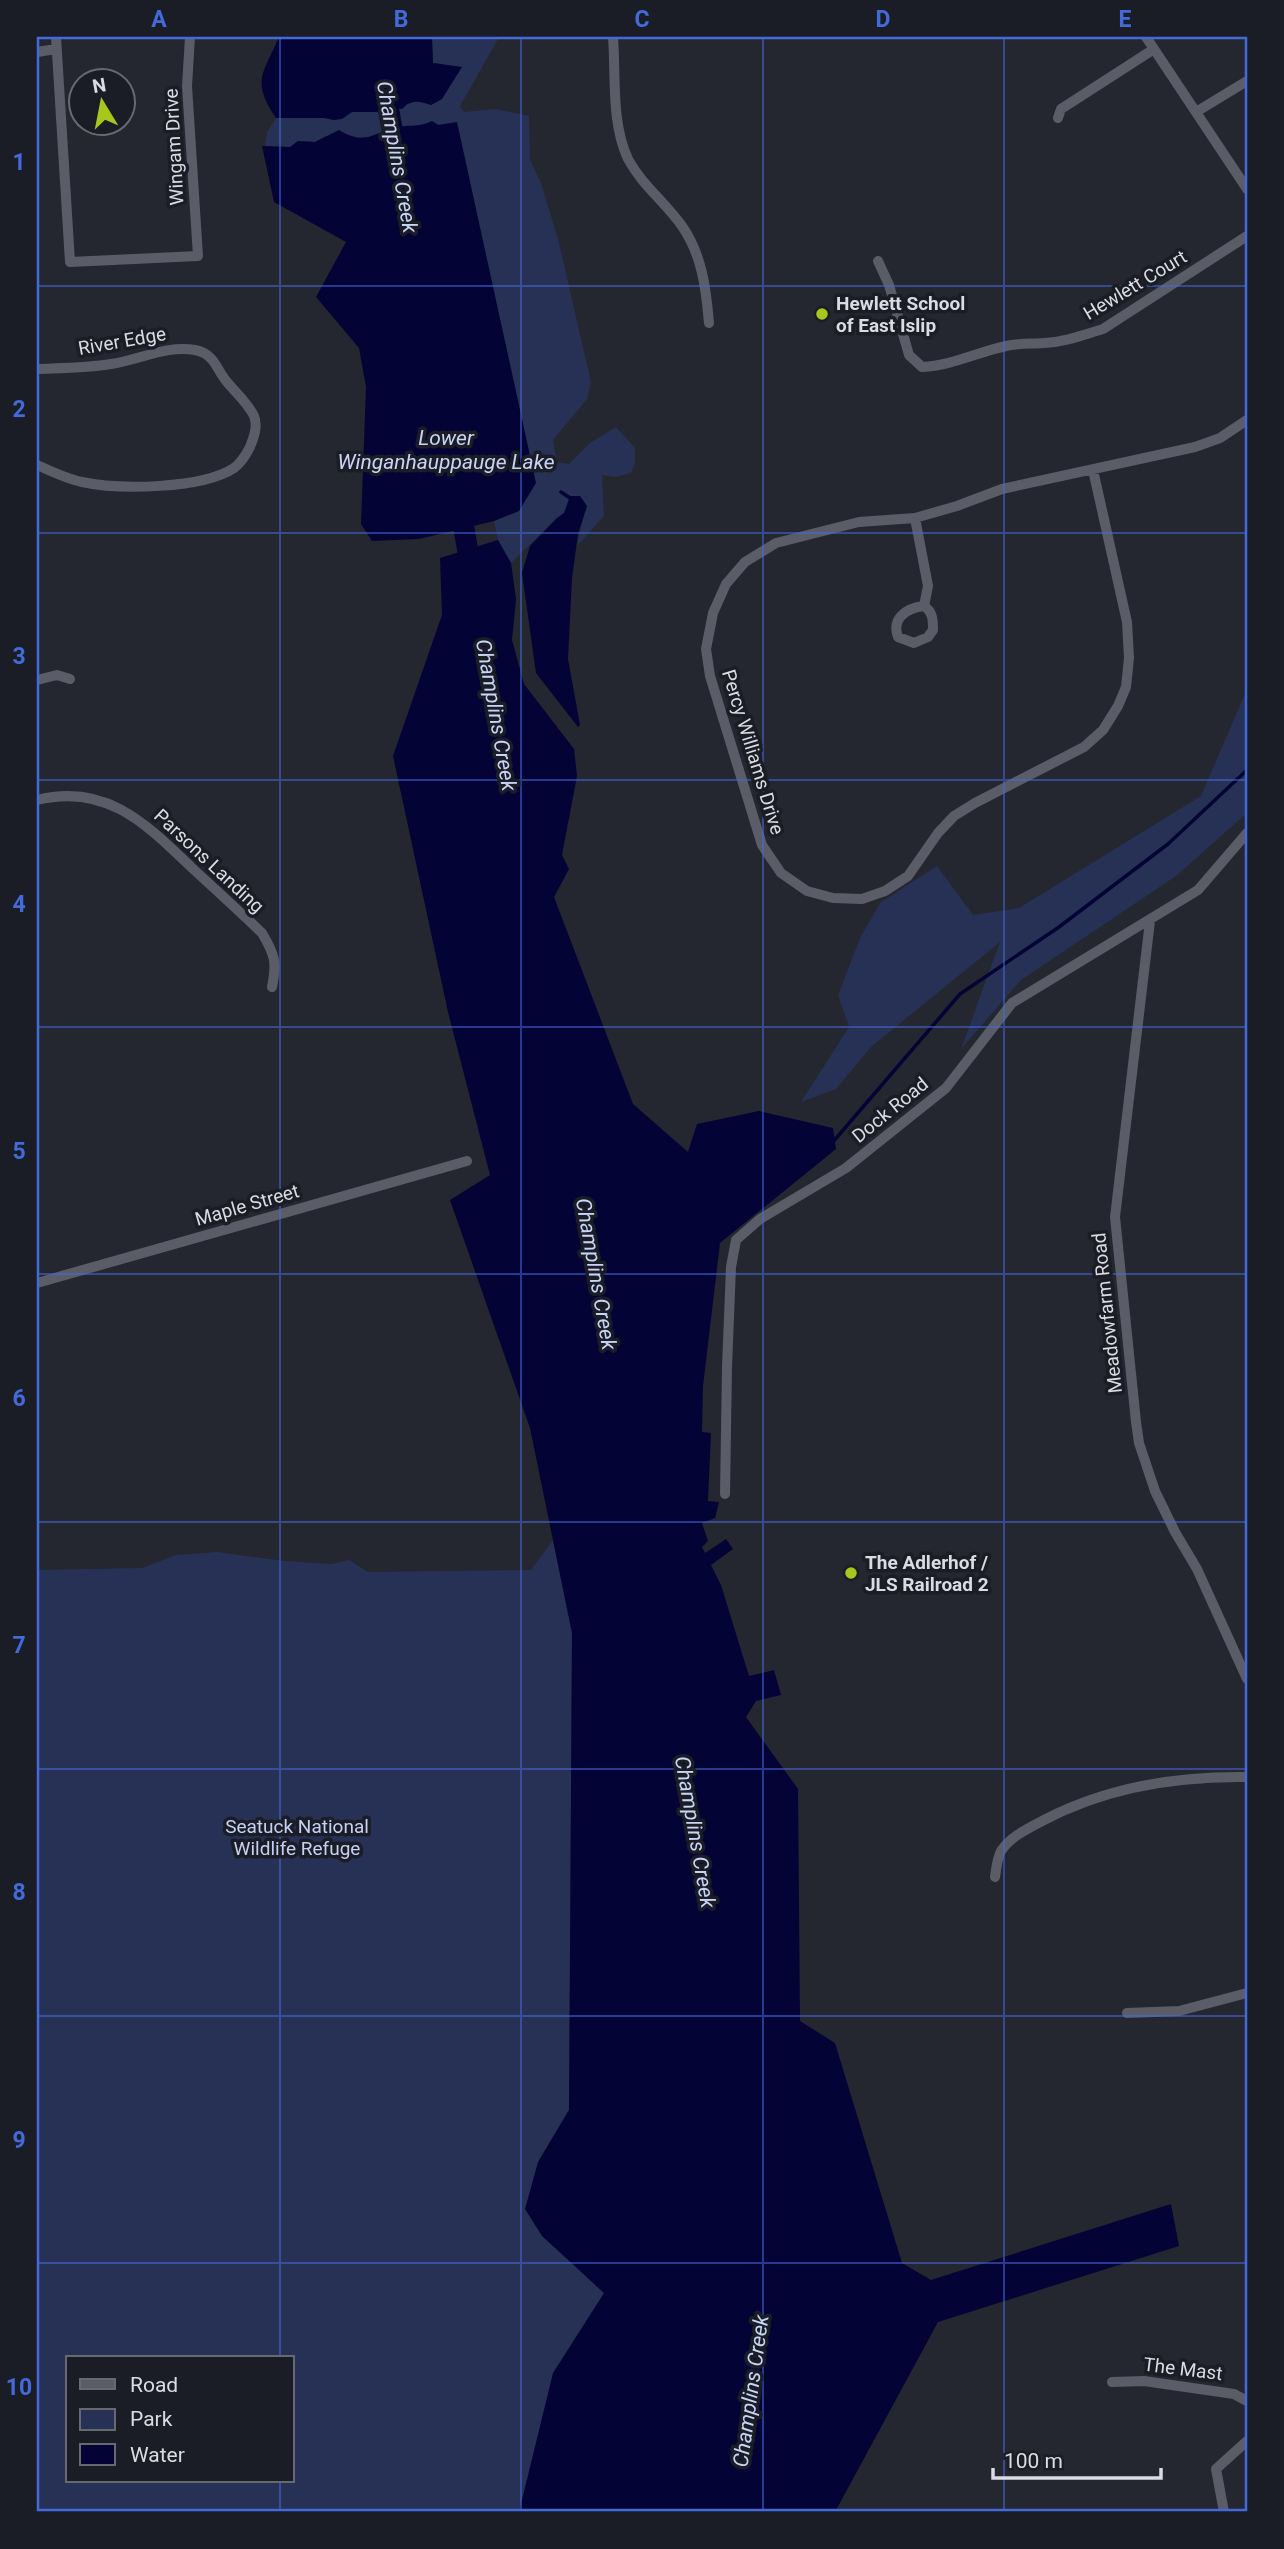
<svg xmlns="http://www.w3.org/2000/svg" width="1284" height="2549" font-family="Roboto,sans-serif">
<rect width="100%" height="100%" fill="#24272f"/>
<!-- green -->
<path fill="#273155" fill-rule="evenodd" d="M432,37H467L472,39L474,37H499L460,106L464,112L495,109L529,116L530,160L541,183L558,239L591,382L587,399L553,440L557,462L569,464L590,443L616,427L635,448V464L631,473L615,477L602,475L604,516L577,546L586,506L557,518L511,563L498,540L494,521L519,511L438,125L432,121L419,128L392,129L373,138L325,136L315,142L307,141L290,147L265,146L267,132L276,118H324L334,120L352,112H380L388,108L397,109L408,103L419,101L431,105L461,67L433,63Z
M1247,689V813L1176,876L1021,980L961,1049L1000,942L871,1047L836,1089L801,1102L849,1027L838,995L861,936L881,902L937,866L973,915L1019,908L1201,796Z
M553,1540L572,1633L569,2110L538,2162L596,2286L605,2293L584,2329L553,2373L529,2512H37V1570L142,1568L176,1555L217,1552L285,1561L331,1564L349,1560L368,1572L531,1570ZM68,2358H292V2481H68Z"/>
<!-- water -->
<path fill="#040335" d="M279,37H432L433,63L462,67L442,99L431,105C419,101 411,99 402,109L388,108L380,112H352L342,119L334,120L324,118H276C251,81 263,74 279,37Z
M432,121L438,125L457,122L536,483L519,511L494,521L419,539L372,541L361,524L366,387L359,348L316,297L346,242L274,202L262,146L290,147L298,141L315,142L339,130C364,145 370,135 393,128C408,124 418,128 432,121Z
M570,496H580L587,506L578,534L572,578L568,659L580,725L578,727L536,673L522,573L530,546L557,518L564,513Z
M498,540L511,563L516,599L512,640L524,684L574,749L577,776L562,855L569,869L554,897L633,1104L688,1152L697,1124L759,1111L833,1128L836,1149L720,1243L703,1386L702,1432L711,1433L708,1501L719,1502L715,1518L702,1523L708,1541L702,1547L705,1553L726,1539L733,1549L711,1565L721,1585L749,1676L774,1670L781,1695L756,1701L746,1717L798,1789L800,2021L835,2043L902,2263L931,2280L1171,2204L1179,2246L938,2322L835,2512H519L553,2373L604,2293L542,2236L525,2209L538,2162L569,2110L572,1633L530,1428L450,1200L490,1175L448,1012L393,756L442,615L440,558Z"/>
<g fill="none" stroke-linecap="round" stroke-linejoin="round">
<!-- stream -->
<path stroke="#040335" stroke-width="3.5" d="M561,492L570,498
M832,1143L960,994L1059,927L1168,844L1247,770"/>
<!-- river -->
<path stroke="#040335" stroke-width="21" d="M375,37L397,155
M459,500L472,575"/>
<!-- minor -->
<path stroke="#5a5d67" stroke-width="10" d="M56,37L70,262L198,256L187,86L190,37
M613,37C616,76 611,123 628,159C642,185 665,202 682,226C702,255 706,288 709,323
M1146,37L1247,189
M37,52L56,49
M1196,112L1247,81
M1058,118L1061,109L1154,49
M878,261L889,285L909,355L922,367C951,366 978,352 1006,346C1019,343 1032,344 1044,343C1065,342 1083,335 1103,329L1247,236
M37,369C62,368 87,368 111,364C139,360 166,345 195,350C215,354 216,369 227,382C236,393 248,403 254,416C258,426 254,437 250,447C246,455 242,462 234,468C202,489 119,490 82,482C67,479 51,471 37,465
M1093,470L1127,622L1129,658L1126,687L1118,706L1103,730L1084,747L975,803L954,816L938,833L908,876L885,891L862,899L833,898L807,891L781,873L762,845L710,676L706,649L713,613L726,584L745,562L776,543L859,522L915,518L957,506L1002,489L1195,447L1220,438L1247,420
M915,518L928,586L924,606C933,612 933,620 933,630L928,637L914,643L898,637C891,618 907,608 924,606
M37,680L57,675L70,679
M37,800C106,783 145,823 191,867C215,889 239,911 262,933C275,955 277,962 272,987
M1150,921L1115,1217L1136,1422L1139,1443L1155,1491L1175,1532L1197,1569L1247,1679
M37,1283L467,1161
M725,1494L727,1367L731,1267L736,1240L760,1219L846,1168L946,1088L1012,1003L1198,890L1247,833
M995,1877C996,1869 997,1859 1001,1851C1011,1836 1029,1828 1044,1820C1107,1787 1177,1776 1247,1777
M1127,2013L1179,2011L1247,1993
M1112,2382L1144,2381L1234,2394L1247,2401
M1224,2512L1216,2469L1247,2441"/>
</g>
<!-- grid -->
<path fill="none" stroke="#436ada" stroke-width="2" stroke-opacity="0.55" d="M280,37V2358M521,37V2512M763,37V2512M1004,37V2512M37,286H1247M37,533H1247M37,780H1247M37,1027H1247M37,1274H1247M37,1522H1247M37,1769H1247M37,2016H1247M37,2263H1247M280,2481V2512"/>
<!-- markers -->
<g fill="#a8c71c" stroke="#1b1d26" stroke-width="2.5">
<circle cx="822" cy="314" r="7"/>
<circle cx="851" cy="1573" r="7"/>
</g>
<g text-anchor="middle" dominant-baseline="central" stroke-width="7" stroke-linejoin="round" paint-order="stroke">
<!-- street labels -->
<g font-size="19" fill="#dadce2" stroke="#1b1d26">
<text transform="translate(174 147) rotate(-93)">Wingam Drive</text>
<text transform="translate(1135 285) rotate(-31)">Hewlett Court</text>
<text transform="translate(122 341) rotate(-10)">River Edge</text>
<text transform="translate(753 752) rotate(73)">Percy Williams Drive</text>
<text transform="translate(209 861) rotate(43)">Parsons Landing</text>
<text transform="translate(890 1110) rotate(-39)">Dock Road</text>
<text transform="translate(247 1205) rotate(-16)">Maple Street</text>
<text transform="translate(1107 1313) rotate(-96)">Meadowfarm Road</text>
<text transform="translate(1183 2369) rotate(7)">The Mast</text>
</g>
<!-- poi labels -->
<g font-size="19" font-weight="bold" fill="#dadce2" stroke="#1b1d26" text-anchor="start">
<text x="836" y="303">Hewlett School<tspan x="836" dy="22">of East Islip</tspan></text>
<text x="865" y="1562">The Adlerhof /<tspan x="865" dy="22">JLS Railroad 2</tspan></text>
</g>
<!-- park labels -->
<g font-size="19" fill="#c5d1f3" stroke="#1b1d26">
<text x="297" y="1826">Seatuck National<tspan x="297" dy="22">Wildlife Refuge</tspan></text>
</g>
<!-- water labels -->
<g font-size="21" font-style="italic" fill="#c9d5f7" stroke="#1b1d26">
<text transform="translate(397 157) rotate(80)">Champlins Creek</text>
<text x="446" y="438">Lower<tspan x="446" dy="24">Winganhauppauge Lake</tspan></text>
<text transform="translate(496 715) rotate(80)">Champlins Creek</text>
<text transform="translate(596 1274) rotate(80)">Champlins Creek</text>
<text transform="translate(695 1832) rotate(80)">Champlins Creek</text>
<text transform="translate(751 2391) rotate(-82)">Champlins Creek</text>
</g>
</g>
<!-- border -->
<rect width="1284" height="2549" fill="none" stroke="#1b1d26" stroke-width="77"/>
<!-- legend -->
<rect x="66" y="2356" width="228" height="126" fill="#1b1d26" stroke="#676971" stroke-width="2"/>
<rect x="80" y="2379" width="35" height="10" fill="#5a5d67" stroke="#676971" stroke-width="2"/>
<text x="130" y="2392" font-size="21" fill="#dadce2">Road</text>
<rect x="80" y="2409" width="35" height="21" fill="#273155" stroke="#676971" stroke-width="2"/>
<text x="130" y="2426" font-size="21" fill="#dadce2">Park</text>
<rect x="80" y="2444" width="35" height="21" fill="#040335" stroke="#676971" stroke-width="2"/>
<text x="130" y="2462" font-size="21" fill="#dadce2">Water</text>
<!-- north arrow -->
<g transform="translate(102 102) rotate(350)"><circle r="33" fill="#1b1d26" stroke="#676971" stroke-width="2"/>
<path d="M0-5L12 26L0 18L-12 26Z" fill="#a8c71c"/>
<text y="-10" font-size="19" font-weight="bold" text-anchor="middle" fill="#dadce2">N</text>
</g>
<!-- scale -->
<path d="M993 2468v10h168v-10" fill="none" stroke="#dadce2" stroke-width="3.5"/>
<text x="1004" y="2468" font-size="21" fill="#dadce2" stroke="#1b1d26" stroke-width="5" paint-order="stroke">100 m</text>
<rect x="38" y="38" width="1208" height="2472" fill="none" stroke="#436ada" stroke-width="2.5"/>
<g font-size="23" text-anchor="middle" font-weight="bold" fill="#436ada">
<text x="159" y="27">A</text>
<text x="401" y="27">B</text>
<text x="642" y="27">C</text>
<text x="883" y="27">D</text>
<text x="1125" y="27">E</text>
<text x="19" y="170">1</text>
<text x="19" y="417">2</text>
<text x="19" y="664">3</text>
<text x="19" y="912">4</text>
<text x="19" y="1159">5</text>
<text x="19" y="1406">6</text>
<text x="19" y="1653">7</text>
<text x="19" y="1900">8</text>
<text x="19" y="2148">9</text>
<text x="19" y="2395">10</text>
</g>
</svg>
